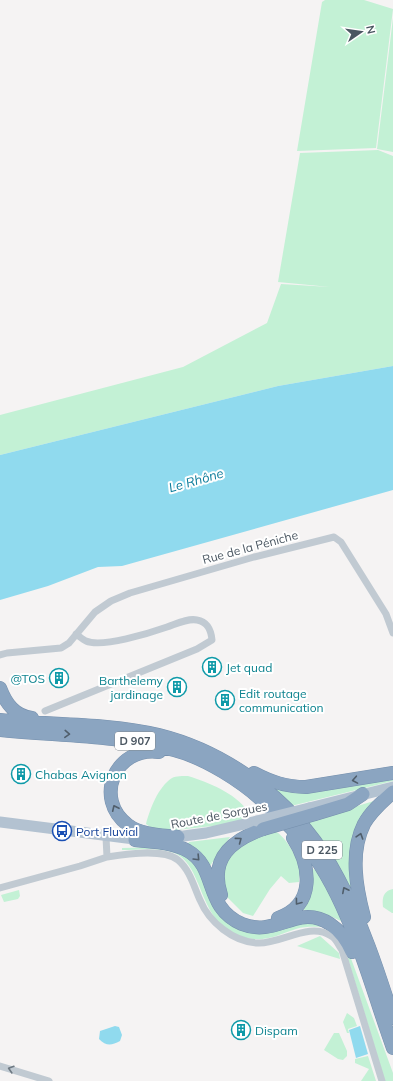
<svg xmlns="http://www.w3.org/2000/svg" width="393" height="1081" font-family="Mulish,sans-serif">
<rect width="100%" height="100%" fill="#f5f3f3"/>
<!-- green -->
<path fill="#c3f1d5" d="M325,0H364L393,9L376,148L297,151L322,2Z
M393,18V152L377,149Z
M378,150L393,156V366L278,386L0,455V415L183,367L267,323L281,284L330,287L278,282L300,153Z
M188,776C210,783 233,792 248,811L247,820L232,824L157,832L146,824C150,809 158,787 172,778C176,776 183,776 188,776Z
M393,776V781L291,806L272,787Z
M377,800L361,824L357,897L305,822Z
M275,831C285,836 298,858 300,869C300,873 299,878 299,882L289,883L281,876L270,889L253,916L243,913L227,897L222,870L226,860L244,843Z
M230,837L210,866H208L188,844L189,842Z
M165,847L189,854L235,925L323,923L349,953L393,1073V1081H385L349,962L326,927C317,927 305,926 296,929C278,935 266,942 246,938C197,928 206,866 174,853C159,847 138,850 122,850V848Z
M312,869L317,870L343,922L330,916L301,909L313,874Z
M393,889V913H392L383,907C382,898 383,891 393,889Z
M19,890L20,896L18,899L4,902L1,895Z
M320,936L339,953L340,959L297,946Z
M347,1013L354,1018L357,1026L348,1029L349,1033H347L343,1022Z
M334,1033H339L347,1051V1056L343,1060L338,1059L324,1050Z
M368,1056L376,1081H361L369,1069L355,1063V1059Z"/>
<!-- water -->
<path fill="#90daee" d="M393,366V490L122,566L98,567L48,586L0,600V455L278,386Z
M115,1026L119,1027L122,1035L120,1041C111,1046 106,1046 99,1039L100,1031Z
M360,1026L368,1054L356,1058L349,1030Z"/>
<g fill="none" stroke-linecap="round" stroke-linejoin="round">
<!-- highway casing -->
<g stroke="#7690ad" stroke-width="14">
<path id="highway" d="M0,688C6,704 15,716 32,718
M0,720C53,725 107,723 159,735C235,754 302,809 338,878C362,922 378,971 393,1018
M0,730C60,736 115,735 174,750C205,758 243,782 267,805C279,816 292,828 303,841C350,899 368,979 393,1048
M159,752C115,746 93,799 128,825C141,835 163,835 178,837
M254,773C271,782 286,787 306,787L393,773
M315,814L348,804L363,794
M135,840C152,842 173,842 188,851C218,868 203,907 242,924C262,932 277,924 295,919C322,911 342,929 352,952
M221,895C209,858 232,840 263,829
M364,917C356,887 350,852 364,824C371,811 383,801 393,792
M278,918C316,905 311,866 293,838"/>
</g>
<!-- street -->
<path stroke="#c1cad2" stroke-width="7" d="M0,655L7,653L61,648L69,643L95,612L111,601L130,593L254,557L334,537L341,542L386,614L393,633
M45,711L197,649L212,640C211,630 208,622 197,620C188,618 176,624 167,627C150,633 102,648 86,641C83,640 79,636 76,634
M107,857C125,854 163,848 178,860C190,870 194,887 200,900C209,922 233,942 258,943C281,944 310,921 331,936C336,938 339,946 342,950L382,1081
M0,888L80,866L107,857L106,837
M0,1066L49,1081"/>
<!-- primary -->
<path stroke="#b3c2d1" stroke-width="11" d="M309,808L393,787
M0,822L142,840
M169,838L206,833L257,821"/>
<!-- highway -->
<use href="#highway" stroke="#8ba5c1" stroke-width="13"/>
<!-- highway-bridge casing -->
<g stroke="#7690ad" stroke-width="14" stroke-linecap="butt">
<path id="highway-bridge" d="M263,829L315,814"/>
</g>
<!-- primary-bridge -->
<path stroke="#b3c2d1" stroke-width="11" d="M257,821L309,808"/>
<!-- highway-bridge -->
<use href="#highway-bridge" stroke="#8ba5c1" stroke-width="13"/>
</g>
<!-- one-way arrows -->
<defs><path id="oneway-chevron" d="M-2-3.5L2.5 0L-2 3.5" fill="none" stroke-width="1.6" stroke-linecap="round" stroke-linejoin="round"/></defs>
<g stroke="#505e6b">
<use href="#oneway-chevron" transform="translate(67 734) rotate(3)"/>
<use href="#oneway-chevron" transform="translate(355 780) rotate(170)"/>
<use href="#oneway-chevron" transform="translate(115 808) rotate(-115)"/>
<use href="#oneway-chevron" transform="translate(360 836) rotate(-72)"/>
<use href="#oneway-chevron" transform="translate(239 840) rotate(-37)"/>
<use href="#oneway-chevron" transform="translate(197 858) rotate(46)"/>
<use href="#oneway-chevron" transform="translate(345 890) rotate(-117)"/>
<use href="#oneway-chevron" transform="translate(298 902) rotate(127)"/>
</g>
<use stroke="#6e7983" href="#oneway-chevron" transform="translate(11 1069) rotate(-163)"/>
<!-- icons -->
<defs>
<g id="building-ring" transform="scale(1)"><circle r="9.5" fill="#fff" stroke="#0f9aa8" stroke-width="1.5"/><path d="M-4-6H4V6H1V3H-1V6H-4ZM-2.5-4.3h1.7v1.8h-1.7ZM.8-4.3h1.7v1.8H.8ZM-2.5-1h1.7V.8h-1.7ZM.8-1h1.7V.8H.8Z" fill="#0f9aa8"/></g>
<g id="bus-ring" transform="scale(1)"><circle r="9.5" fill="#fff" stroke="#1a4fb4" stroke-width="1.5"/><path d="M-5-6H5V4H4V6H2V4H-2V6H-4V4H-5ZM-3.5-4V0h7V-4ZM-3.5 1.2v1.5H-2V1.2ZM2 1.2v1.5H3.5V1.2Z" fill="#1a4fb4"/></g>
</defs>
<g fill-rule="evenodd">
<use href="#building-ring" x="212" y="667"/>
<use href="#building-ring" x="59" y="678"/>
<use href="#building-ring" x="177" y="687"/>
<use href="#building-ring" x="225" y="700"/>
<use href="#building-ring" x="21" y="774"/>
<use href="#bus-ring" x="62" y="831"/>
<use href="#building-ring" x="241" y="1030"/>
</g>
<g text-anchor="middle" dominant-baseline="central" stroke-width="4" stroke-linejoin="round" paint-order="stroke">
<!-- shield labels -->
<g fill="#fff" stroke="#808990" stroke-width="1">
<rect x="115" y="732" width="40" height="18" rx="3"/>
<rect x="302" y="841" width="40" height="18" rx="3"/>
</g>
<g font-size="11" font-weight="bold" fill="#4a5661">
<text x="135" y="741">D 907</text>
<text x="322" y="850">D 225</text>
</g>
<!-- street labels -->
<g font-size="12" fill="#4a5661" stroke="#fff">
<text transform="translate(250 547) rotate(-15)">Rue de la Péniche</text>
<text transform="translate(219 815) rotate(-11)">Route de Sorgues</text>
</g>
<!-- culture labels -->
<g font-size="12" fill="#0d838f" stroke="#fff" text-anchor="start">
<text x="226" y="667">Jet quad</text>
<text x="45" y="678" text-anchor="end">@TOS</text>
<text x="163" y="680" text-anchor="end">Barthelemy<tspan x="163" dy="14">jardinage</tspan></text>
<text x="239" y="693">Edit routage<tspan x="239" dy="14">communication</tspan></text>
<text x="35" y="774">Chabas Avignon</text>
<text x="255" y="1030">Dispam</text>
</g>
<!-- transit labels -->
<g font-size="12" fill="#164399" stroke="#fff" text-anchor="start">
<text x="76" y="831">Port Fluvial</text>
</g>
<!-- water labels -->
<g font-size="13" font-style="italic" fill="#0c7c9b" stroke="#fff">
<text transform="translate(196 480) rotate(-16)">Le Rhône</text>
</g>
</g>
<!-- north arrow -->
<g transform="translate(361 32) rotate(77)" stroke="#ffffff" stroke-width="3" paint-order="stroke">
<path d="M0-3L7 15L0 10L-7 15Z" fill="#4a5661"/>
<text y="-6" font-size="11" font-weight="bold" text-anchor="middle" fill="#4a5661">N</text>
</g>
</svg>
